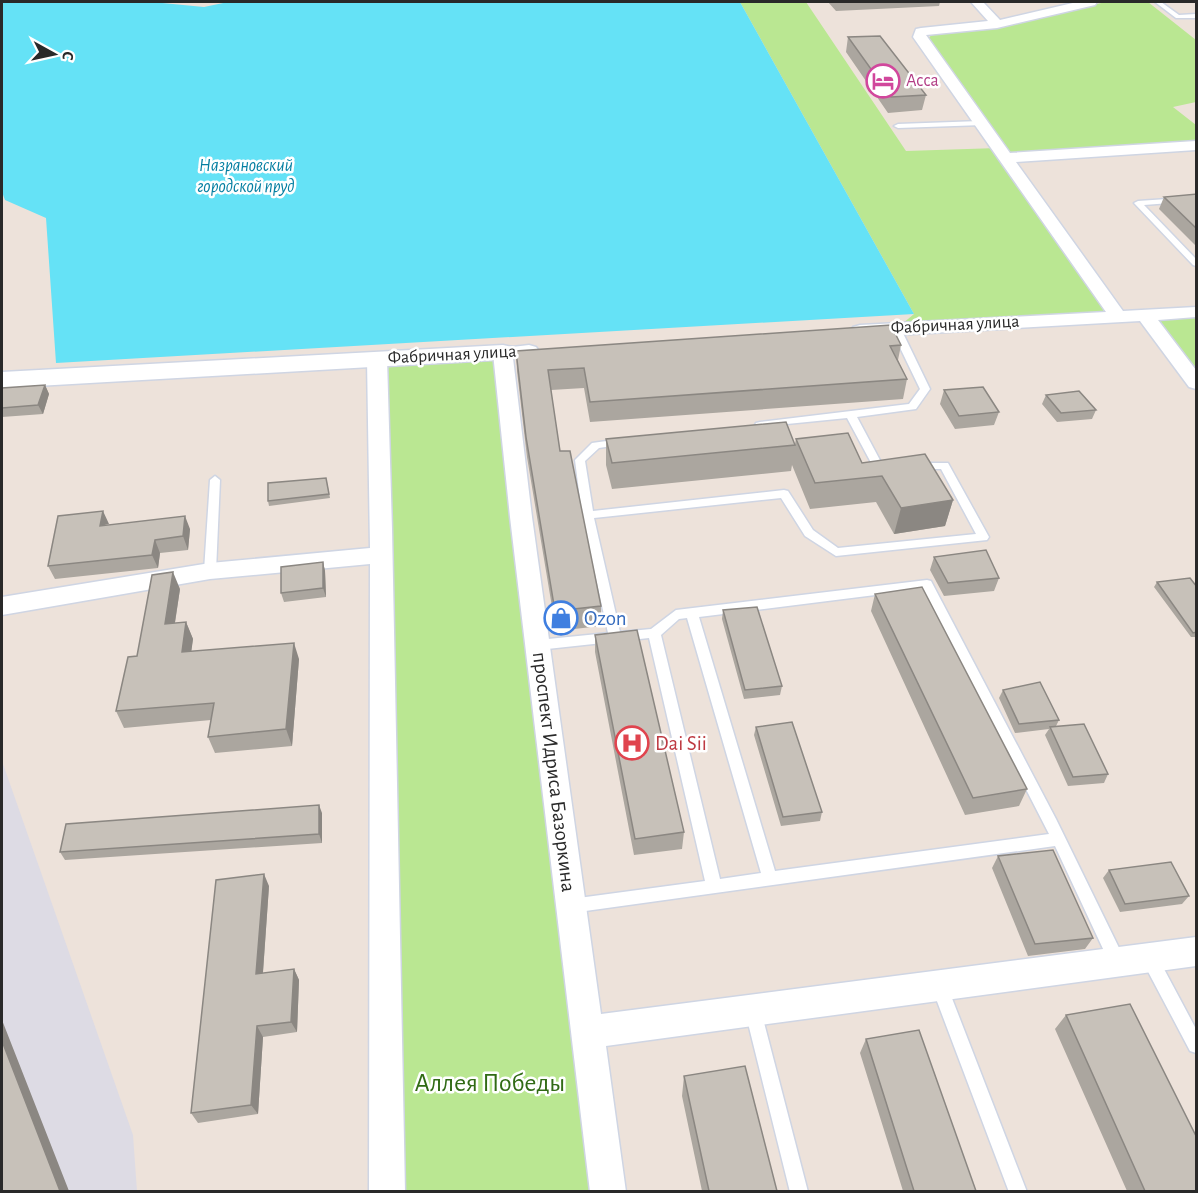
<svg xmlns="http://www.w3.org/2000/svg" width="1198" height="1193" font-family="'Alegreya Sans',sans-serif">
<rect width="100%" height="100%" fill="#ede2da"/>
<!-- industrial -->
<path fill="#dddbe4" d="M2,761L133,1135L137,1191H2Z"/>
<!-- green -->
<path fill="#bae792" d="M740,2H806L906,151L998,148L1118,316L896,329L914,314Z
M1106,2H1148L1196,40V102L1173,107L1196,125V143L1011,155L928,39L933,33L996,26Z
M1196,312V383L1144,314Z
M503,353L608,1191H387L377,359Z"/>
<!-- water -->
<path fill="#65e2f6" d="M2,2H152L204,7L228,2H740L914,314L56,363L46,218L5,200L2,192Z"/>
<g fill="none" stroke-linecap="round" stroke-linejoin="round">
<!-- lane casing -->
<g stroke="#cfd5e3" stroke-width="3">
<path id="lane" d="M1155,2H1161L1179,15L1196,14V18H1176Z
M980,121H983V125L898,128L894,126L898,124Z
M1196,197V201L1144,205L1196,259V266L1193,265L1134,203L1138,201Z
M896,326L901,329L930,389L916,409L857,417L882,464L890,466L891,468L890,470H875L847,418L756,427L755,425L756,423L760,422L909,404L920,389L891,329Z
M621,439L626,442L625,444L599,448L585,461L593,511L784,490L788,491L813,530L838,548L976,534L941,469H918L913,466L918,463H948L989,537L987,540L836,556L805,536L781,498L594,518L620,632L651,629L676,610L927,580L931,581L1056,819L1123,956L1125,961L1123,966L1117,968L1111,966L1055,846L571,913L566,911L563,906L566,901L571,899L705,881L649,638L538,650L534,648L532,645L534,642L538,640L608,633L582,515L575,460L592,443ZM923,589L1049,834L775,871L699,617ZM687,618L761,873L720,879L661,635L679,619Z
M215,476L220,480L216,571L210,575L204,571L210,480Z
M1150,952L1156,954L1196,1029V1053L1190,1051L1144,964L1142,959L1144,954Z
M940,980L946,983L948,988L1027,1192H1009L932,988L934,983Z
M753,1003L759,1005L761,1011L808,1192H790L745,1011L747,1005Z"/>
</g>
<!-- street casing -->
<g stroke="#cfd5e3" stroke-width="3">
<path id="street" d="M971,2H983L1000,20L1077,2H1097L1095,5L997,28L926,35L1010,153L1196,141V150L1016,162L1123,311L1196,307V317L1158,320L1196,370V389L1189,387L1140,321L860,337L853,335L851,331L853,327L860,325L1106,312L913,37L916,29L921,28L988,21Z
M529,345L536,347L539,351L536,355L513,358L532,517L601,1014L1196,937V966L606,1046L626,1192H590L510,517L493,353L496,349Z
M377,353L384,355L387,359L392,529L405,1192H369L370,564L210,579L2,615V597L210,563L370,548L367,359L370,355Z"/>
</g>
<!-- secondary casing -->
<g stroke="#cfd5e3" stroke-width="3">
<path id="secondary" d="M503,345L512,347L516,353L512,359L2,388V372Z"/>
</g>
<!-- lane -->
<use href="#lane" fill="#fff" fill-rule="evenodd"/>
<!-- street -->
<use href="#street" fill="#fff" fill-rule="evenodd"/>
<!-- secondary -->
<use href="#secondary" fill="#fff" fill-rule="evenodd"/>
</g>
<!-- wall -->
<path fill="#aba69f" d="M828,2H940L939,6L836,11Z
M848,37L926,95L922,110L888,113L846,52Z
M1197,194V247L1159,209L1164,197Z
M901,345L898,360L907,379L903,399L590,422L584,388L551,390L560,451L601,606V626L556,631L527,457L517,371L516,351Z
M45,385L49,394L43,414L2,417V388Z
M944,390L999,412L994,425L955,429L940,404Z
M1046,395L1096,410L1092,419L1057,422L1042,404Z
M606,439L795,444L796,439L862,463L953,500L945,526L894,534L876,502L810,509L792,465L791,471L612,489L606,465Z
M327,482L330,498L269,506L268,501Z
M109,525L190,529L188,550L160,553L158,568L55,579L48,566Z
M934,557L999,578L994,591L944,596L930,570Z
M323,562L325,571L326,597L284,602L281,593Z
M1157,582L1197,587V637H1191L1154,587Z
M180,589L175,623L186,622L193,639L191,651L299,659L292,746L215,753L208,737L211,720L124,728L116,711L137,656Z
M875,594L1027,789L1019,806L965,815L871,611Z
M723,610L782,686L780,695L744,699L722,619Z
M595,635L684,832L682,849L634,855L595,652Z
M1003,690L1059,720L1056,726L1108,774L1104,783L1068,786L1045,735L1049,729L1015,733L999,698Z
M756,727L822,812L820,821L781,826L754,735Z
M322,813V843L65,860L60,852Z
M998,856L1093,938L1085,949L1028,956L992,868Z
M1109,870L1189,896L1182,904L1120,912L1103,878Z
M269,886L263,973L294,969L299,980L297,1032L263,1037L258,1114L198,1123L191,1113Z
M1066,1015L1197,1191H1127L1055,1029Z
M866,1039L976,1191H903L860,1053Z
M684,1076L777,1191H702L682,1096Z"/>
<!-- shaded-wall -->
<path fill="#8b8782" d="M45,385L49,394L43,414L38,405Z
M953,500L945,526L894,534L901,508Z
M103,511L109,524L100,526Z
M185,516L190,529L188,550L183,536Z
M155,540L160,553L158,568L152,555Z
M323,562L325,571L326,597L323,588Z
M173,572L180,589L172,641L165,624Z
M186,622L193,639L189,669L182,652Z
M294,643L299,659L292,746L286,729Z
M319,805L322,813V843L319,834Z
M264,874L269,886L262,985L256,974Z
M294,969L299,980L297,1032L291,1022Z
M2,1020L69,1191H60L2,1041Z
M257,1026L263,1037L258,1114L251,1105Z"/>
<!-- building -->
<path fill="#c7c1b9" stroke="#8b8782" stroke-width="1.5" d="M880,36L926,95L891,97L848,37Z
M1197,194V229L1164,197Z
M891,325L901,345L890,346L907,379L590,402L584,368L548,370L560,451H570L601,606L555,611L526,437L516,351Z
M45,385L38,405L2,408V388Z
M983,387L999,412L959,416L944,390Z
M1079,391L1096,410L1061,413L1046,395Z
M786,422L795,445L612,463L606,439Z
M848,433L862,463L925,454L953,500L901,508L882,476L815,483L796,439Z
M326,478L329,494L268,501V483Z
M103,511L100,526L185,516L183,536L155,540L152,555L48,566L58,516Z
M986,550L999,578L948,583L934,557Z
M323,562V588L281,593V567Z
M173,572L165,624L186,622L182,652L294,643L286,729L208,737L214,703L116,711L128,657L137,656L152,575Z
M1190,578L1197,587V632L1193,633L1157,582Z
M922,587L1027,789L973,798L875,594Z
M757,607L782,686L745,690L723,610Z
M637,630L684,832L635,839L595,635Z
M1040,682L1059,720L1019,724L1003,690Z
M792,722L822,812L783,817L756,727Z
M1084,724L1108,774L1073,777L1050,727Z
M319,805V834L60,852L66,824Z
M1053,850L1093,938L1035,944L998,856Z
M1171,862L1189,896L1125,904L1109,870Z
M264,874L256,974L294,969L291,1022L257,1026L251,1105L191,1113L216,880Z
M1130,1004L1197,1138V1191H1145L1066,1015Z
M919,1030L976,1191H914L866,1039Z
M2,1041L60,1191H2Z
M745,1066L777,1191H709L684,1076Z"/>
<!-- icons -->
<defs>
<g id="hotel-ring" transform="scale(1.725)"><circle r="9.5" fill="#fff" stroke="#d1479c" stroke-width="1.5"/><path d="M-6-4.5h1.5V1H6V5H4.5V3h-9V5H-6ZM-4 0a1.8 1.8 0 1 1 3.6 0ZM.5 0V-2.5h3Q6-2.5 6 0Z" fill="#d1479c"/></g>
<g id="shop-ring" transform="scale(1.725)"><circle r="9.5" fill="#fff" stroke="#3f7fe0" stroke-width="1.5"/><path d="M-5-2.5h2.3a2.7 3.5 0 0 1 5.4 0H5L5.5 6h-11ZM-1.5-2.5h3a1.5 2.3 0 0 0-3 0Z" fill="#3f7fe0"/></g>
<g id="hospital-ring" transform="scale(1.725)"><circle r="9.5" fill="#fff" stroke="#e0444e" stroke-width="1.5"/><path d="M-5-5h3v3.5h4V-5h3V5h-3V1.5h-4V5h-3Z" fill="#e0444e"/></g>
</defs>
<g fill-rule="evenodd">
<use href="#hotel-ring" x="883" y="81"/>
<use href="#shop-ring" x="561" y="618"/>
<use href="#hospital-ring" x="632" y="743"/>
</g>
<g text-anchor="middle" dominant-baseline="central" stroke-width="5" stroke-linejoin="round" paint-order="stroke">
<!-- far-hotel labels -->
<g font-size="18" fill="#b23c85" stroke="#fff" text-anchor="start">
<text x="906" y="81">Асса</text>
</g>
<!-- far-water labels -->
<g font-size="18" font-style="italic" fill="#047fa2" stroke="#fff">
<text x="246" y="166">Назрановский<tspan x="246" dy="21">городской пруд</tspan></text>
</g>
<!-- far-street labels -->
<g font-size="18" fill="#292929" stroke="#fff">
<text transform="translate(955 325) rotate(-3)">Фабричная улица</text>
<text transform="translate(452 355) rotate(-3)">Фабричная улица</text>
</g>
<!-- shop labels -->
<g font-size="21" fill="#366cbe" stroke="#fff" text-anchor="start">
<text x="584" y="618">Ozon</text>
</g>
<!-- health labels -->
<g font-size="21" fill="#be3a42" stroke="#fff" text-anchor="start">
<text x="655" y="743">Dai Sii</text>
</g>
<!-- street labels -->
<g font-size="21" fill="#292929" stroke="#fff">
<text transform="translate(554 772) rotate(83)">проспект Идриса Базоркина</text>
</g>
<!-- near-park labels -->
<g font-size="26" fill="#316b15" stroke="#fff">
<text x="490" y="1083">Аллея Победы</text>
</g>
</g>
<!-- border -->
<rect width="1198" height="1193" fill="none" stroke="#292929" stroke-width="6"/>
<!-- north arrow -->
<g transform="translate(54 54) rotate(98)" stroke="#ffffff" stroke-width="4.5" paint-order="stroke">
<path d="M0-4.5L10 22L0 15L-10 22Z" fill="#292929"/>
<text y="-9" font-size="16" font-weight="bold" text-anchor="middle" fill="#292929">С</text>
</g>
</svg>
